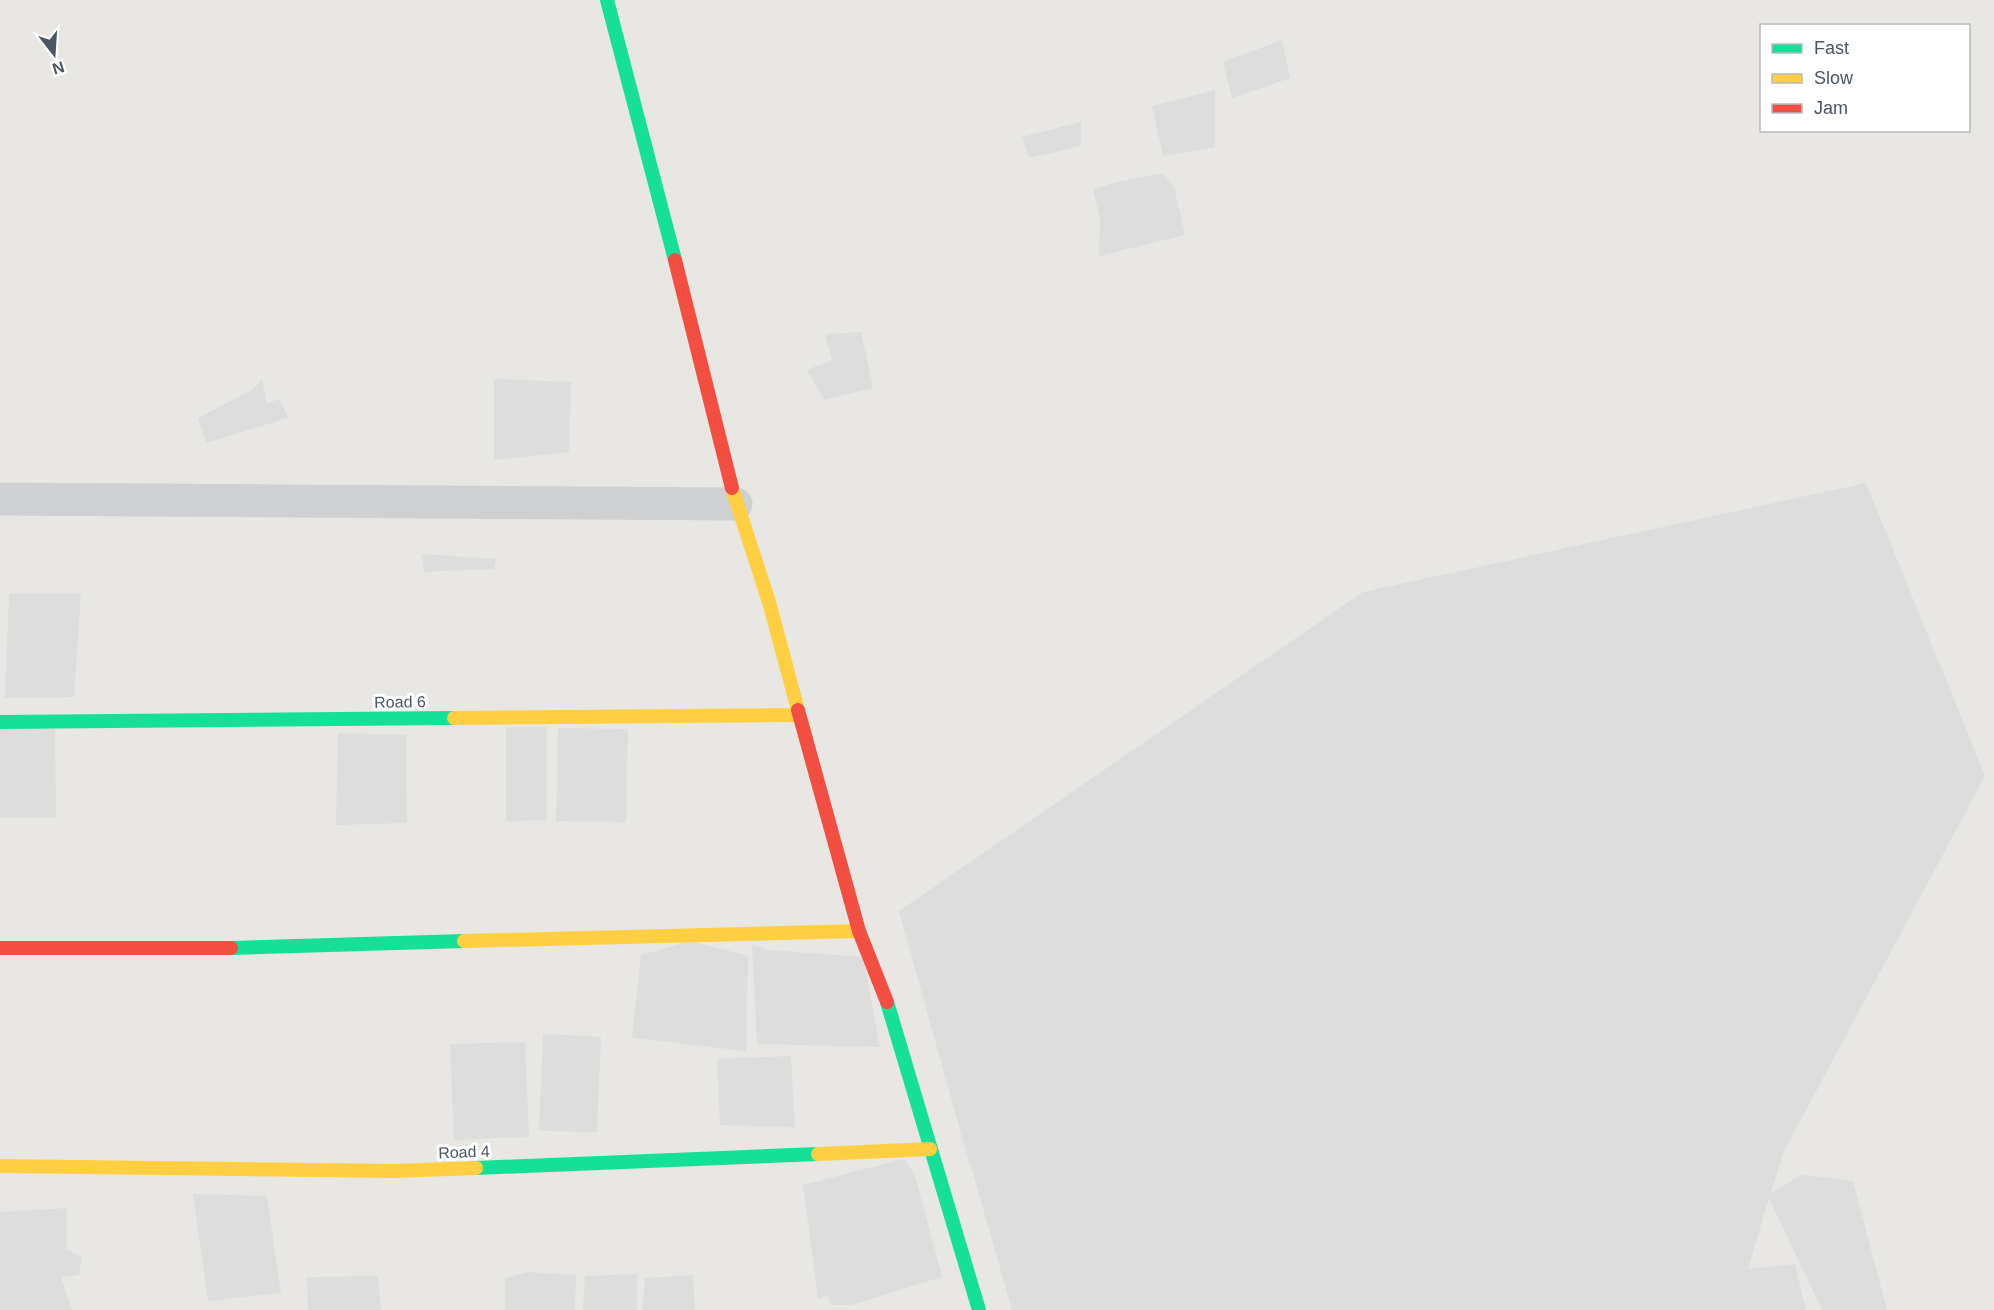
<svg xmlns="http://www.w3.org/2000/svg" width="1994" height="1310" font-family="Arial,sans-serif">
<rect width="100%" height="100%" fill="#f4f4f4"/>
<!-- commercial -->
<path fill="#e8e7e3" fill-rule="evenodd" d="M0,0H1994V1310H0ZM1762,26H1968V130H1762Z"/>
<!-- building -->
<path fill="#ddddde" d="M1282,40L1290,78L1232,98L1223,62Z
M1215,90V147L1163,156L1152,106Z
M1081,122V146L1029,158L1022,137Z
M1162,173L1174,187L1185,235L1099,256L1100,217L1093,189L1117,182Z
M861,332L873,388L824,400L807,370L832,360L825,334Z
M262,379L267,403L280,399L288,418L206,443L198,418L252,390Z
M494,379L571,382L569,452L494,460Z
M1866,483L1985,776L1783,1153L1771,1193L1802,1175L1853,1181L1887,1310H1822L1769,1198L1748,1269L1795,1264L1806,1310H1012L971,1166H970L899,911L1363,592Z
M422,554L496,559L494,569L424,572Z
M9,594H81L74,697L5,698Z
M0,726L55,729L56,818H0Z
M506,727H547V820L506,821Z
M558,728L628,729L626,822L556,821Z
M338,733L406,735L407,823L336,825Z
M691,941L748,956L746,1051L632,1038L641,955Z
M752,945L769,950L863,957L880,1047L757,1044Z
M543,1034L601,1037L597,1132L539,1131Z
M525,1042L529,1137L454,1140L450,1044Z
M791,1056L795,1127L720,1125L717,1059Z
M904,1159L915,1175L942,1277L851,1305H830L828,1296L818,1299L803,1185Z
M193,1194L267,1196L281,1293L208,1301Z
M67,1208V1249L82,1258L79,1275L61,1277L72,1310H0V1212Z
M528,1272L576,1275L575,1310H505V1278Z
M637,1274V1310H583L585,1276Z
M693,1275L695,1310H642L645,1278Z
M378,1276L381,1310H308L307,1277Z"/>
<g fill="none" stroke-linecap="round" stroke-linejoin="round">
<!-- street -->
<path stroke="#ced0d2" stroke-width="33" d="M0,499L736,504"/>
<!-- fast -->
<path stroke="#16e098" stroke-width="14" d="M607,0L675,260
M0,722L454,718
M231,948L464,941
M887,1002L979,1310
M476,1168L818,1154"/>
<!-- slow -->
<path stroke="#ffcf43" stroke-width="14" d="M732,488L769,602L798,710
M454,718L799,715
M464,941L859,931
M818,1154L930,1149
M0,1166L394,1171L476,1168"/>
<!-- jam -->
<path stroke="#f24e42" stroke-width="14" d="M675,260L732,488
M798,710L859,931L887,1002
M0,948H231"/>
</g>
<g text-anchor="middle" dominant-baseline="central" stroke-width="6" stroke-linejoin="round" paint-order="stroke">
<!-- street labels -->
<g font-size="16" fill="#4a5661" stroke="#fff">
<text transform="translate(400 702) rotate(-1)">Road 6</text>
<text transform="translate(464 1152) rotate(-2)">Road 4</text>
</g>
</g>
<!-- legend -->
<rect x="1760" y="24" width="210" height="108" fill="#ffffff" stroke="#b7bbc0" stroke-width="1.5"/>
<rect x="1772" y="44" width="30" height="9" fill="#16e098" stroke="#b7bbc0" stroke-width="1.5"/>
<text x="1814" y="54" font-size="18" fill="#4a5661">Fast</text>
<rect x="1772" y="74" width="30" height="9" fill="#ffcf43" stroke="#b7bbc0" stroke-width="1.5"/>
<text x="1814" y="84" font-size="18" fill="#4a5661">Slow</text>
<rect x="1772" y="104" width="30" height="9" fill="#f24e42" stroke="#b7bbc0" stroke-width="1.5"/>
<text x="1814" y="114" font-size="18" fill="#4a5661">Jam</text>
<!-- north arrow -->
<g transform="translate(54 54) rotate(163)" stroke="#ffffff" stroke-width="4.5" paint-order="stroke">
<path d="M0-4.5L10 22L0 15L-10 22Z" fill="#4a5661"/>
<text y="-9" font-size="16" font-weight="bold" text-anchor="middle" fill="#4a5661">N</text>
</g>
</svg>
